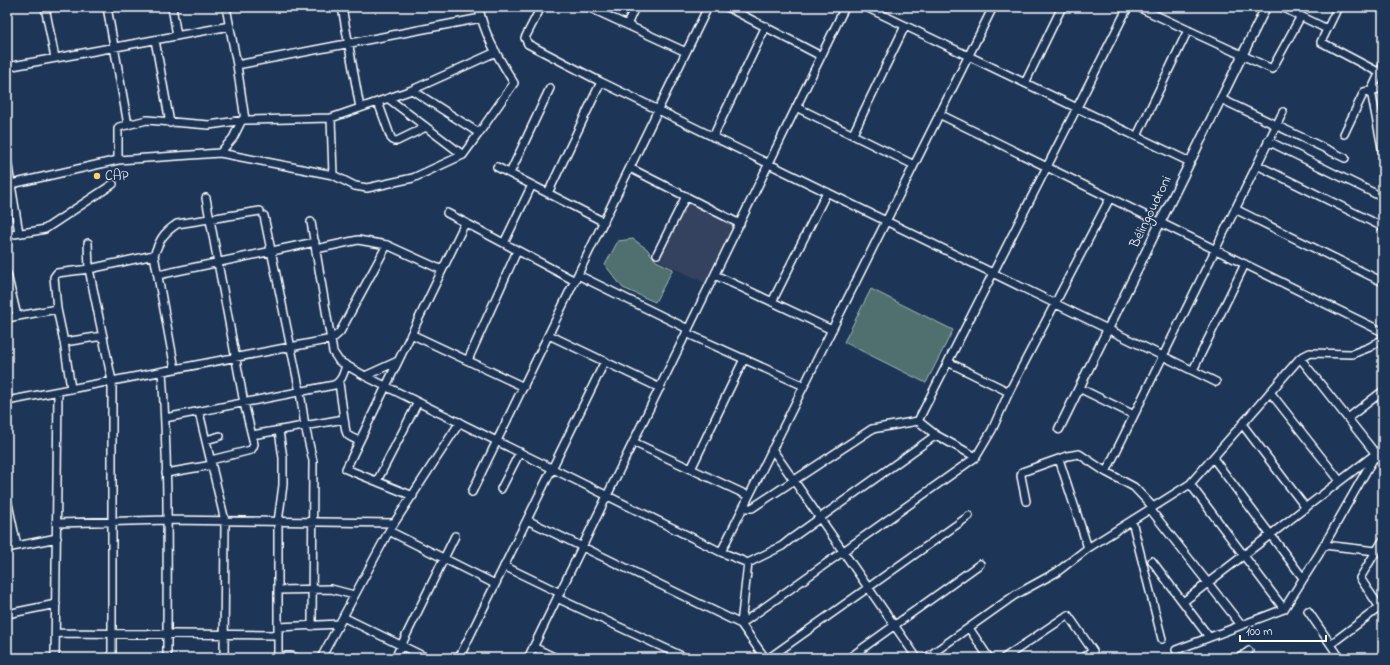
<svg xmlns="http://www.w3.org/2000/svg" width="1390" height="665" font-family="'Indie Flower',sans-serif">
<rect width="100%" height="100%" fill="#1d3557"/>
<filter id="ink" filterUnits="userSpaceOnUse"><feTurbulence type="fractalNoise" baseFrequency=".025" numOctaves="2"/><feDisplacementMap in="SourceGraphic" scale="8" xChannelSelector="R" yChannelSelector="G"/><feConvolveMatrix kernelMatrix="1 2 1 2 8 2 1 2 1" color-interpolation-filters="sRGB"/></filter>
<g filter="url(#ink)">
<!-- built -->
<path fill="#34435f" d="M688,200L735,223L705,283L658,260Z"/>
<!-- pitch -->
<path fill="#4f6f6e" stroke="#a7b7b6" d="M633,239L647,249L656,261L673,269L655,302L623,288L605,265L618,241Z
M871,289L953,330L926,383L844,342Z"/>
<g fill="none" stroke-linecap="round" stroke-linejoin="round">
<!-- minor casing -->
<g stroke="#fff" stroke-width="10">
<path id="minor" d="M45,7L55,58
M107,7L128,125
M172,7L177,36
M226,7L237,65L245,120
M342,7L360,108
M541,7L525,38L528,44L601,82L1216,382
M588,7L686,52
M727,7L821,56
M866,7L1190,162
M1138,7L1272,69L1301,16
M1282,7L1327,29
M1338,7L1321,42L1380,73
M627,25L635,7
M155,40L170,123
M237,65L481,18
M1383,66L1371,91L1383,153
M7,67L230,26
M1025,83L1062,7
M412,90L479,133L514,83C500,60 483,34 479,7
M389,99L463,155
M1221,99L1345,158
M378,102L391,138L394,141H397L426,127
M796,107L914,165
M939,114L1383,332
M331,118L333,175
M853,134L905,26
M1344,134L1364,92L1383,88
M1137,136L1188,30
M713,137L766,26
M1268,141L1382,197
M220,153L233,138L242,120
M7,160L19,233
M118,160V129L119,127L147,120L209,125L245,120L331,118L412,90L496,52
M1257,165L1383,227
M497,167L604,222
M630,168L740,224
M510,173L550,88
M7,185L118,160L220,153L333,175L355,186L367,188L413,178L463,155L479,133
M548,193L601,82
M206,198L244,403L254,444L253,447L251,450L211,460
M1235,209L1383,282
M447,213L575,281
M264,216L300,392L305,426L313,461L312,626
M311,222L333,352L339,361L365,376L721,552L748,563L782,546L792,538L936,435
M7,235L35,231L45,229L113,184
M88,243L89,269L112,381V658
M504,243L532,185
M316,249L358,240L387,245L442,270
M657,254L686,196
M7,274L17,316
M158,275L315,242
M578,275L688,329
M715,275L832,330
M772,302L827,192
M7,318L57,309
M686,333L804,386
M411,334L524,387
M549,335L660,388
M64,342L103,336
M1300,358L1383,463
M468,360L517,251
M948,362L1009,392
M175,369L154,255C160,240 162,234 177,224L260,211
M1193,370L1245,264
M162,372C169,467 167,563 167,658
M365,376L398,361
M339,383L344,419
M1079,388L1134,415
M71,389L64,342L57,309L54,277L57,273L89,269L154,255
M1270,392L1340,481
M7,401L332,339L340,332L387,245
M199,412L225,521L224,658
M165,418L334,385C342,381 343,374 346,366
M1348,418L1383,391
M918,421L1128,7
M1242,424L1306,508
M252,435L344,419C347,435 343,434 359,441
M206,440L220,436
M633,442L749,496
M772,449L917,658
M1213,458L1303,578
M1059,459L1088,548
M691,469L744,359
M1106,472L1283,112
M166,473L212,465
M377,481L418,402
M1190,484L1284,609
M501,489L520,452
M472,492L708,7
M413,496L346,469L465,223
M7,499L17,546
M1026,501L1021,476L1022,472L1067,456L1079,454L1106,472L1134,487L1153,507
M743,508H752L872,429L918,421L936,435L976,457
M1150,509L1241,625
M527,520L741,624L765,658
M1132,521L1162,639
M57,523L167,520L394,523
M389,531L495,584
M1383,540L1360,578L1383,612
M1324,545L1376,551
M7,548L57,538
M721,552L993,7
M1152,561L1209,637
M504,566L560,593
M278,590L331,589L354,595
M557,598L686,658
M1183,602L1383,448
M1308,611L1340,658
M7,614L56,604
M343,617L427,658
M741,624L976,457L992,430L1009,392L1110,198
M741,624L748,563
M278,627L339,624
M969,628L989,658
M56,633L278,635
M1331,644L1380,607
M533,647L556,658
M1176,650L1284,609L1319,554L1376,454
M278,656H292L296,658
M55,658L58,392
M278,658V522L283,485V458L279,431
M321,658L389,531L460,422
M395,658L455,536
M459,658L605,361
M528,658L845,7
M769,658L969,516
M849,658L980,564
M926,658L1015,595L1057,572L1088,548L1190,484L1300,358L1310,353L1352,354L1370,347L1383,339
M1004,658L1068,615L1093,651L1083,658
M1239,658L1249,651"/>
</g>
<!-- tertiary casing -->
<g stroke="#fff" stroke-width="11">
<path id="tertiary" d="M1059,429L1266,7"/>
</g>
<!-- minor -->
<use href="#minor" stroke="#1d3557" stroke-width="7"/>
<!-- tertiary -->
<use href="#tertiary" stroke="#1d3557" stroke-width="8"/>
</g>
</g>
<!-- markers -->
<circle fill="#ffd166" stroke="#1d3557" stroke-width="1.5" cx="97" cy="176" r="4"/>
<g text-anchor="middle" dominant-baseline="central" stroke-width="3" stroke-linejoin="round" paint-order="stroke">
<!-- poi labels -->
<g font-size="14" fill="#fff" stroke="#1d3557" text-anchor="start">
<text x="105" y="176">CAP</text>
</g>
<!-- street labels -->
<g font-size="14" fill="#fff" stroke="#1d3557">
<text transform="translate(1151 212) rotate(-64)">Bélingoudroni</text>
</g>
</g>
<!-- margin -->
<rect width="1390" height="665" fill="none" stroke="#1d3557" stroke-width="24"/>
<rect x="12" y="12" width="1366" height="641" fill="none" stroke="#fff" stroke-width="1.5" filter="url(#ink)"/>
<!-- scale -->
<path d="M1240 635v6h86v-6" fill="none" stroke="#ffffff" stroke-width="2"/>
<text x="1246" y="635" font-size="12" fill="#ffffff" stroke="#1d3557" stroke-width="3" paint-order="stroke">100 m</text>
</svg>
